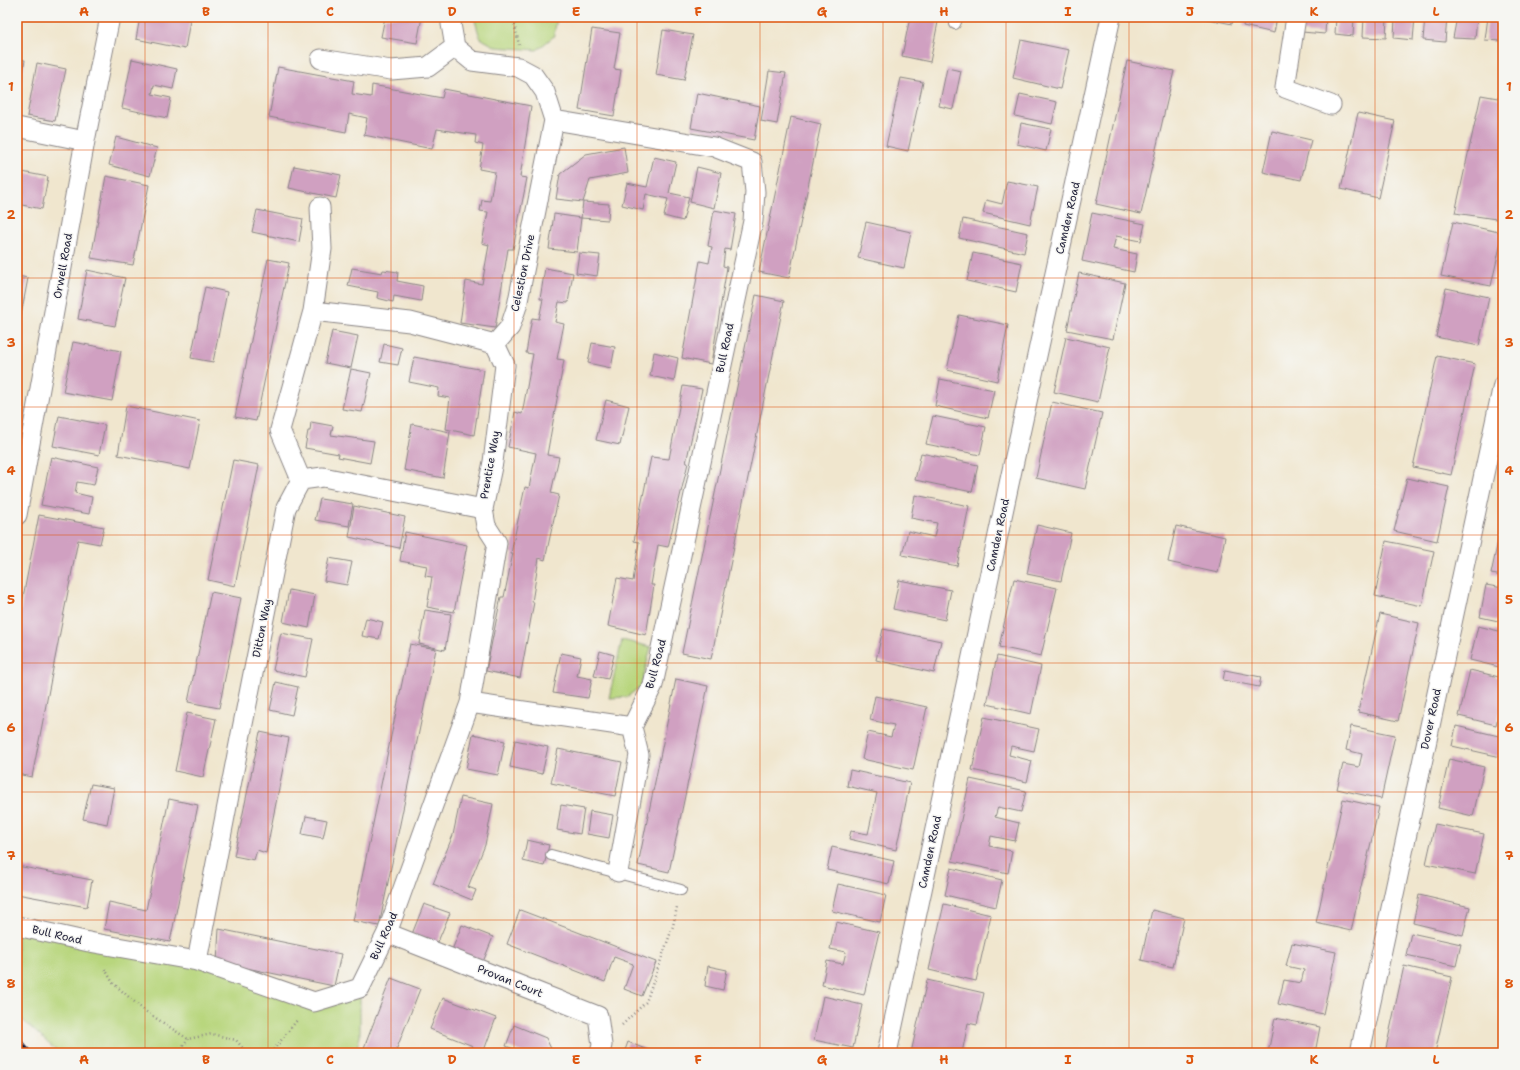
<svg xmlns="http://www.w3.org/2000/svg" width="1520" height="1070" font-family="'Shantell Sans',sans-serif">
<rect width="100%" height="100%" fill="#f6f6f2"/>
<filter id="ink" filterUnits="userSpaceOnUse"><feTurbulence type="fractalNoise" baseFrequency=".025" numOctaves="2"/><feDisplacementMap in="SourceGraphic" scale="8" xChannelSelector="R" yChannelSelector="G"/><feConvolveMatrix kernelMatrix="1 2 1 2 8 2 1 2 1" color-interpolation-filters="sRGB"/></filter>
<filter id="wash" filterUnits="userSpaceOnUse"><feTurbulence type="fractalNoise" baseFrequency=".012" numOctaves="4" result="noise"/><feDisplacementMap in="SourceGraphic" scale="16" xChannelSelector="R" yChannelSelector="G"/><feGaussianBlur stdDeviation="0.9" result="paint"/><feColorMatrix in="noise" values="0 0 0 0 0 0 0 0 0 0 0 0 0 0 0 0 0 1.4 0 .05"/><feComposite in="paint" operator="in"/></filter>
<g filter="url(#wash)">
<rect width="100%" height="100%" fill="#f0e6ce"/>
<!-- green -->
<path fill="#b8d67d" stroke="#6d7c5c" d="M474,17H557L554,36L537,50L496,47L480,38Z
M622,640L651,647L641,686L627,697L609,698Z
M17,926L197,961L314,1002L360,988V1037L355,1053H59L17,1015Z"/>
<g id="blocks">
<!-- building -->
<path fill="#d0a0c1" d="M140,17H175L190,20L185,49L136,39Z
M385,17H422L417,43L381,37Z
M910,17H939L930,62L902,56Z
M1198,17H1234L1232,24Z
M1245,17H1277L1274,33L1243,26Z
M1303,17H1326L1325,34L1302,32Z
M1336,17H1354L1353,36L1335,34Z
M1364,17H1387L1386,38L1363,37Z
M1395,17H1415L1413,40L1394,38Z
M1425,17H1447L1445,42L1423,40Z
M1457,17H1477L1475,39L1453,38Z
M1488,17H1503L1502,41L1485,40Z
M592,29L620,33L614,69L621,70L614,116L579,110Z
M663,30L693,35L684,80L656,75Z
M1021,40L1069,50L1060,89L1013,78Z
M17,59L25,60L18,97H17Z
M132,59L177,69L173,89L154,85L152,94L171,98L167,118L122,108Z
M1127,61L1174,71L1141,214L1096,204Z
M37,63L66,69L55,121L27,116Z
M278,67L354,81L352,94L371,97L372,85L442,98L444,89L531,106L520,177L527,178L513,249H508L495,328L460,323L466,281L482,284L489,245L482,243L488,212L480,211L482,200L490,201L495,172L479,169L483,145L475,143L476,135L437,129L432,149L364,135L367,118L349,114L346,132L269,117Z
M947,68L961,71L953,109L939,106Z
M769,71L786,73L777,124L761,121Z
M901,78L923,82L908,151L886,146Z
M697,93L760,106L754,140L691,128Z
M1020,94L1057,102L1052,124L1015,116Z
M1481,95L1503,99V220L1455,213Z
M1358,113L1395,121L1378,198L1341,189Z
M791,117L821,124L789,278L759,272Z
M1021,123L1051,129L1046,151L1017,144Z
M1272,131L1311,140L1301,180L1263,172Z
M116,137L157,148L150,176L109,165Z
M624,147L628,173L590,180L583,202L556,199L560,174L586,154Z
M654,157L676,162L669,193L689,197L683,221L664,216L668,199L646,194L643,210L622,205L627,183L647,187Z
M294,166L341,175L336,198L289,188Z
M697,167L721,173L714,208L690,202Z
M17,171L48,177L42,209L17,204Z
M106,176L149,185L133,265L91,258Z
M1007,181L1038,187L1030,224L983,213L986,200L1002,204Z
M583,202L609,204L608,220L581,218L577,252L549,249L554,214L581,218Z
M257,210L303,219L299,242L252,232Z
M714,210L736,214L730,250L725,249L723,266L727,267L711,364L682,358L700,261L709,263L712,247L708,246Z
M1092,213L1145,224L1141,241L1116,236L1113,249L1137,254L1134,272L1082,261Z
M963,219L1028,233L1024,253L959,238Z
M866,222L911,232L904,268L858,258Z
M1453,222L1503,233L1491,286L1441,276Z
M579,253L600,255L597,276L576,273Z
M973,253L1022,263L1016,292L967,281Z
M268,259L289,263L256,421L235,417Z
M352,268L382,273L383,270L398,272L397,281L423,286L421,301L394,296L393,302L377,298L378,292L348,286Z
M545,268L573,273L568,303L559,302L555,322L564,324L557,359L564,360L547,455L559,457L551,493L559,495L545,560L539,558L532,602H534L520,678L486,671L501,597H504L513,553H511L525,487L529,488L536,453L508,447L515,412L522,414L533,354L526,353L532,318L539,319L543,299H540Z
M87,270L125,278L115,326L78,319Z
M1079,273L1125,283L1113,339L1067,330Z
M17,276L28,278L18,331H17Z
M205,287L227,292L213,362L191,358Z
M1446,288L1489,297L1479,346L1436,337Z
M756,295L784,301L711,659L682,653Z
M959,315L1008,325L997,381L947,370Z
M332,331L358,336L351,368L325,363Z
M1066,337L1110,347L1098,402L1054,392Z
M73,342L121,351L112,401L63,392Z
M592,343L615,347L611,368L588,363Z
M384,344L402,348L398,365L380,362Z
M654,352L678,358L674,381L650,376Z
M1437,356L1475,364L1451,475L1413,467Z
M414,357L484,370L474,435L446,429L450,398L438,396L439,388L409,382Z
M351,369L371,373L362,412L342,409Z
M940,379L994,390L988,418L935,406Z
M683,386L702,389L686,463H688L668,547L658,545L651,585H654L646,635L608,626L617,578L633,581L639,542L634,541L651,457L669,459Z
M606,400L629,406L620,445L596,440Z
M1052,402L1102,413L1085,489L1036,478Z
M126,406L200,421L190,469L118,455Z
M59,416L105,425L99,455L53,446Z
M933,416L986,427L980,455L926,444Z
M311,422L333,426L331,435L374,441L370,463L338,457L339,454L305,448L308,431H310Z
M412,424L450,432L443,478L404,470Z
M921,453L978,465L972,492L915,480Z
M51,457L98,467L94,485L77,482L75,493L92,497L89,514L41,505Z
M233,460L259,465L235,586L208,580Z
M1407,478L1449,487L1437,541L1394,531Z
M915,495L969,506L957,566L902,555L908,531L934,537L937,523L911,518Z
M320,499L353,504L349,526L315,520Z
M354,506L405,517L399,548L349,537Z
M39,515L104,527L100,544L78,540L32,777L17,774V628Z
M1502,522L1503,523V576L1491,574Z
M1037,525L1071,533L1061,581L1027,574Z
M1176,526L1225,537L1218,573L1168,562Z
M405,532L467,545L454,612L427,607L432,577L425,576L427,566L400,561Z
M1386,541L1434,551L1422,606L1375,596Z
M329,558L352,562L347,585L324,581Z
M1014,579L1057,588L1041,656L999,647Z
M899,580L951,590L945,620L893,609Z
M1486,585L1503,588V622L1480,617Z
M289,590L315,595L309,628L283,622Z
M211,592L241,598L219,708L188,702Z
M425,610L451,614L445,650L419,644Z
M1380,614L1419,623L1398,721L1358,712Z
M366,618L383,622L379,639L362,636Z
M1478,626L1503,632V668L1470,660Z
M883,629L941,641L934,673L876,660Z
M281,633L313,639L305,677L273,670Z
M410,644L436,649L379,926L353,921Z
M600,651L614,655L608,679L594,676Z
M561,653L581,657L577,676L592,679L588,698L553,693Z
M997,656L1041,666L1031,714L987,704Z
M1225,670L1261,677L1259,687L1223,680Z
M1470,670L1503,678V695L1496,725L1459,716Z
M676,679L708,686L669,872L638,865Z
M276,682L298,687L292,715L270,710Z
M875,696L927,707L913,770L862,759L868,732L891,737L894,725L870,720Z
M187,713L216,719L203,777L175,771Z
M984,717L1039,729L1034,751L1011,746L1009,755L1032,761L1027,782L972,770Z
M1351,726L1395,735L1381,799L1337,789L1343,764L1359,767L1362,754L1346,750Z
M1456,726L1503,737V746L1501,757L1452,746Z
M260,732L289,738L266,853L257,850L254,860L234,856Z
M473,734L505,741L498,775L466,769Z
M515,740L548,747L542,774L510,767Z
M558,749L622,762L615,796L551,783Z
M1449,759L1484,767L1473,816L1438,808Z
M850,770L910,783L896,850L849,839L851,831L868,834L877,793L847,786Z
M970,779L1026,791L1021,812L998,807L995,817L1019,823L1015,841L991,836L989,846L1012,851L1008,873L952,861Z
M91,784L114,788L107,824L83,819Z
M461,797L493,804L485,845L468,887L476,890L472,900L433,884L453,835Z
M169,799L198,805L170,942L104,929L109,902L146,910Z
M1343,799L1379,807L1351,931L1316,923Z
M561,805L584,809L580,834L557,830Z
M590,811L613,815L609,838L587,834Z
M306,816L327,820L323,838L302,834Z
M1435,824L1484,834L1475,874L1426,864Z
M527,840L549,845L544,866L523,861Z
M832,847L894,861L889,884L827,870Z
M17,866L92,880L87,907L17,894Z
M951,868L1002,880L996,907L945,895Z
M838,884L886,895L880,922L832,911Z
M1419,895L1470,907L1463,935L1413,923Z
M424,904L450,913L437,944L412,934Z
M944,904L991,915L976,981L929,970Z
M520,910L656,962L642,996L624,989L633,964L614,957L605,982L507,944Z
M1152,910L1184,918L1173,967L1141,960Z
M836,922L879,932L864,995L822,985L827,961L843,964L846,952L830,949Z
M462,925L493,937L483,962L452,950Z
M219,929L341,954L334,986L217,962Z
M1411,933L1461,944L1456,966L1406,955Z
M1292,943L1336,952L1323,1014L1278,1004L1284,980L1301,983L1304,970L1286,966Z
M708,966L727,970L723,990L705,986Z
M1404,966L1452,977L1435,1053H1385Z
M391,978L420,989L395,1053H362Z
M927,980L984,993L977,1025L968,1023L962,1053H911Z
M823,996L862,1005L853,1048L814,1040Z
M443,998L496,1018L483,1053H470L473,1046L430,1029Z
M1275,1018L1320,1027L1315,1053H1268Z
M514,1025L546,1038L553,1053H524L506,1046Z
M628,1042L655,1053H624Z"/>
</g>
</g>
<g filter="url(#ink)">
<use href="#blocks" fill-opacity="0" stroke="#898484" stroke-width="1"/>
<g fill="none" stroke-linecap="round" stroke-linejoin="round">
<!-- service casing -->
<g stroke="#898484" stroke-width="12">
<path id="service" d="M955,24L958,17
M551,855L681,890"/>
</g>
<!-- minor casing -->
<g stroke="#898484" stroke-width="21">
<path id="minor" d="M1296,17L1285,88L1331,105
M321,59L391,70L428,67L455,47
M17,127L85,141
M313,311L322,249L320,207
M301,480L280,430L313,311L410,322L495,344L510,327L517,306L554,120L545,92L533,75L518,67L472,61L455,47L451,24L453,17
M17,515L85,141L110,17
M470,703L497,543L486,526L483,509L493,462L505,365L495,344
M618,872L639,755L632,727
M17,926L89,942L197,961L314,1002L360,988L387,933L470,703L632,727L653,685L753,221L755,192L752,162L714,147L554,120
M387,933L598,1016L602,1045L600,1053
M197,961L240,739L286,508L301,480L323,477L483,509
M887,1053L1009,484L1111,17
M1360,1053L1503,385"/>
</g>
<!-- path -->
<path stroke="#898484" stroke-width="2.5" stroke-dasharray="1 3" stroke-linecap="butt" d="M513,17L519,45
M105,969L113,983L145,1011L188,1039L212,1034L236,1040L247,1053
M622,1025L646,1002L673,926L677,907
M179,1053L188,1039
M271,1053L298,1019"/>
<!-- service -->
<use href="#service" stroke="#fff" stroke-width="10"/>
<!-- minor -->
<use href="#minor" stroke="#fff" stroke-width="19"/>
<!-- rail casing -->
<g stroke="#22223b" stroke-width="4.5">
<path id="rail" d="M17,1038L30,1053"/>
</g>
<!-- rail -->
<use href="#rail" stroke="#f6f6f2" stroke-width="3" stroke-dasharray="9" stroke-linecap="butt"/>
</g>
</g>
<!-- grid -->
<path fill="none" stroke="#de560e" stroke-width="1" stroke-opacity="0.55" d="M145,17V1053M268,17V1053M391,17V1053M514,17V1053M637,17V1053M760,17V1053M883,17V1053M1006,17V1053M1129,17V1053M1252,17V1053M1375,17V1053M17,150H1503M17,278H1503M17,407H1503M17,535H1503M17,663H1503M17,792H1503M17,920H1503"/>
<g text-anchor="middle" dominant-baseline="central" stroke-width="3" stroke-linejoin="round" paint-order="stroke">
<!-- street labels -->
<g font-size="11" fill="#22223b" stroke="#f6f6f2">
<text transform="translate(1068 218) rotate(-77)">Camden Road</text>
<text transform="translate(63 266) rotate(-80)">Orwell Road</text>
<text transform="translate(523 273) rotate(-78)">Celestion Drive</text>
<text transform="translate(725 348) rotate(-78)">Bull Road</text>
<text transform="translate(490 465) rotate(-80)">Prentice Way</text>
<text transform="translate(998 535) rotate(-78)">Camden Road</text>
<text transform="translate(262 628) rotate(-79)">Ditton Way</text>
<text transform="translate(656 664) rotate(-75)">Bull Road</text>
<text transform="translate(1431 719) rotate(-78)">Dover Road</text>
<text transform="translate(930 852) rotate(-78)">Camden Road</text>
<text transform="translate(57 935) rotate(13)">Bull Road</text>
<text transform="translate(384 936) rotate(-66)">Bull Road</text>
<text transform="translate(510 981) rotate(22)">Provan Court</text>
</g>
</g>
<!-- margin -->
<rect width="1520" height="1070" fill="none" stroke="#f6f6f2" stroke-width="44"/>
<rect x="22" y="22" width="1476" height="1026" fill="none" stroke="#de560e" stroke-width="1.5"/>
<g font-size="13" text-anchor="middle" font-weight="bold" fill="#de560e">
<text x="84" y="16">A</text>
<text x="206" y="16">B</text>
<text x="330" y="16">C</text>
<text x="452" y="16">D</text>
<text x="576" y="16">E</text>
<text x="698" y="16">F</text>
<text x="822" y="16">G</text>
<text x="944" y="16">H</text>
<text x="1068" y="16">I</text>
<text x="1190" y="16">J</text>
<text x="1314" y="16">K</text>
<text x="1436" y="16">L</text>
<text x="11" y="91">1</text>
<text x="1509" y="91">1</text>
<text x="11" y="219">2</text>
<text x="1509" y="219">2</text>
<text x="11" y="347">3</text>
<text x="1509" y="347">3</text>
<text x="11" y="475">4</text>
<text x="1509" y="475">4</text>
<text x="11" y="604">5</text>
<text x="1509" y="604">5</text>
<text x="11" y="732">6</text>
<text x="1509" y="732">6</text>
<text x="11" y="860">7</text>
<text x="1509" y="860">7</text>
<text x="11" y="988">8</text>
<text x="1509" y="988">8</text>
<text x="84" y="1064">A</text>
<text x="206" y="1064">B</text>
<text x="330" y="1064">C</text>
<text x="452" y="1064">D</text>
<text x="576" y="1064">E</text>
<text x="698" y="1064">F</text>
<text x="822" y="1064">G</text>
<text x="944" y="1064">H</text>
<text x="1068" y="1064">I</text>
<text x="1190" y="1064">J</text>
<text x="1314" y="1064">K</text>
<text x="1436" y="1064">L</text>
</g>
</svg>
